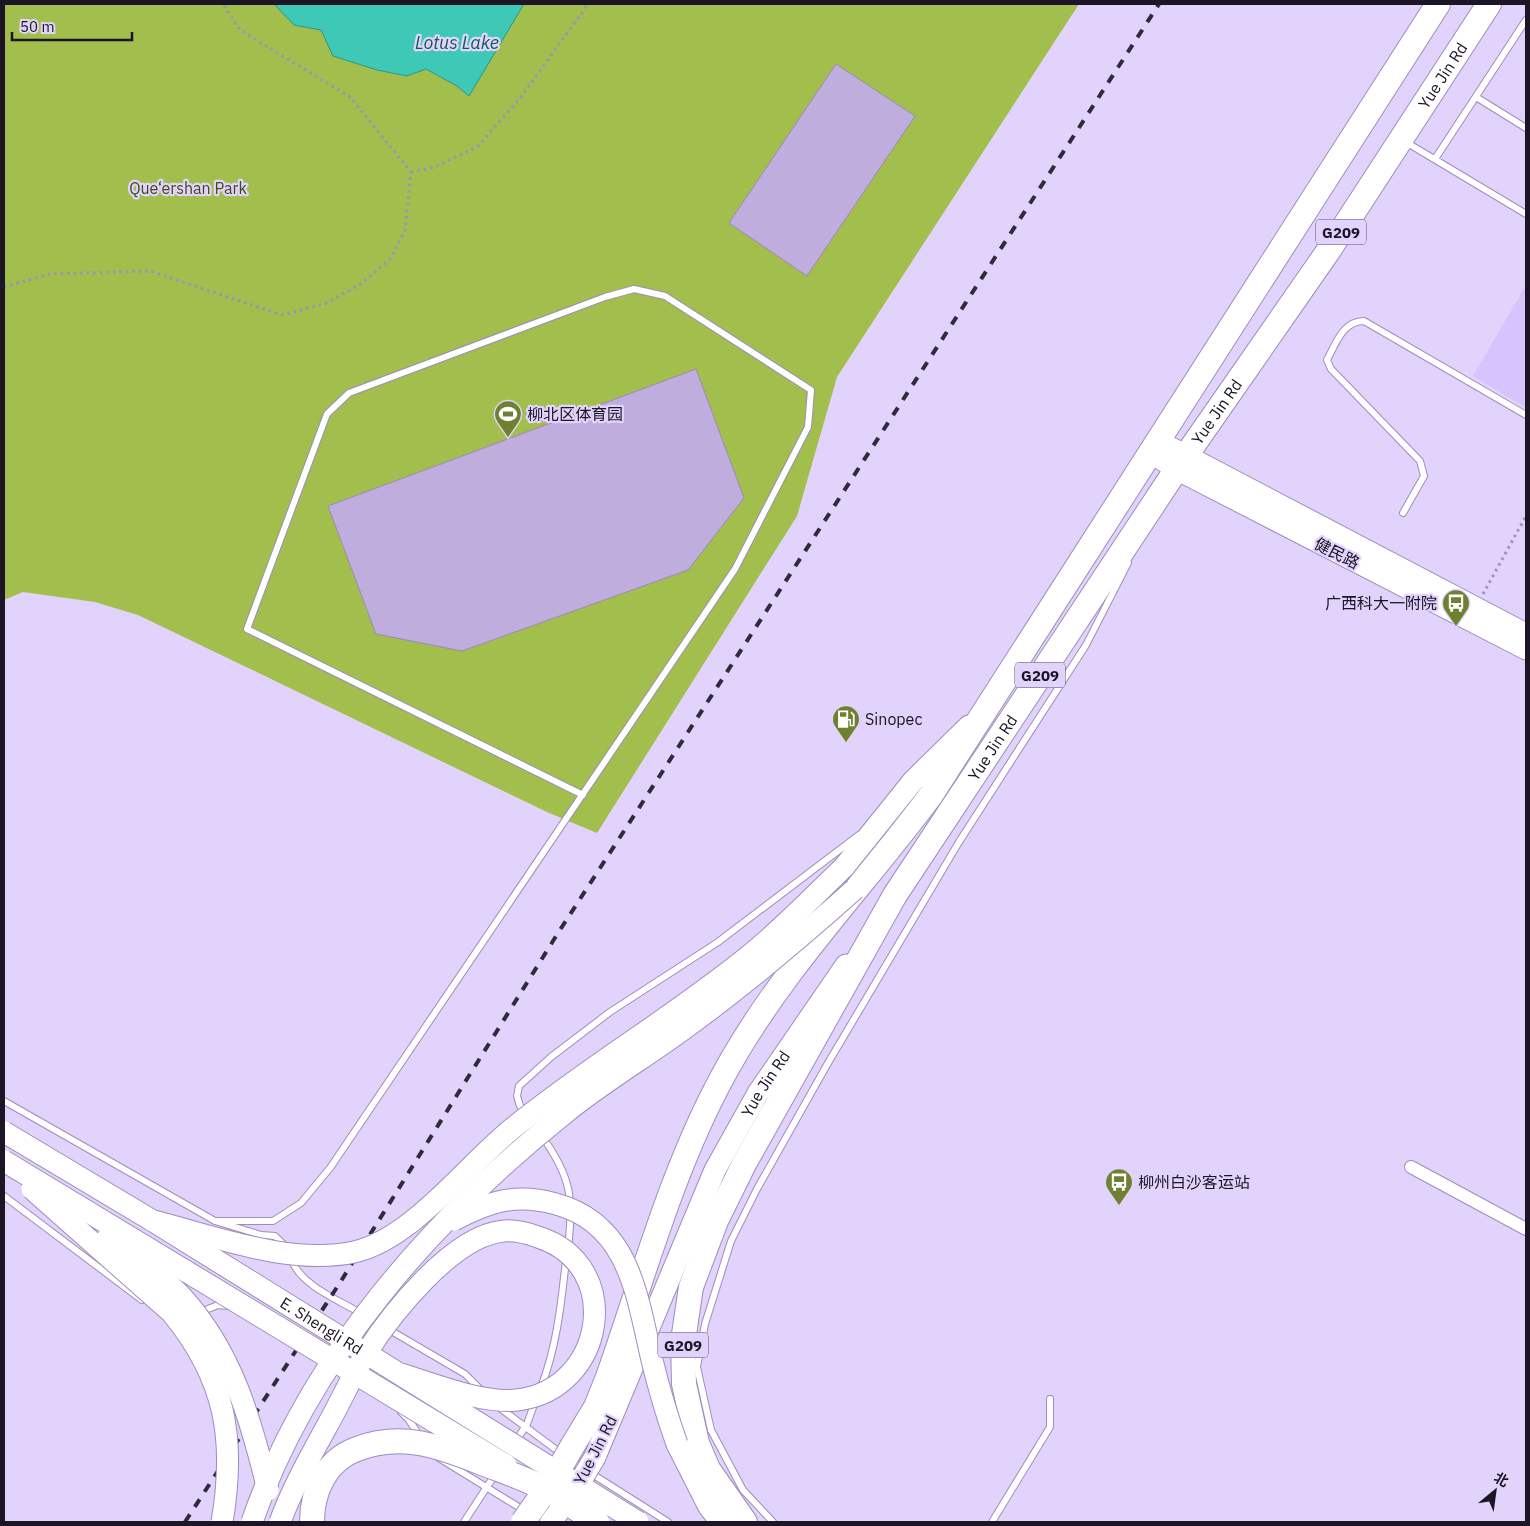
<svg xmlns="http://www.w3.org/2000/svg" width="1530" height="1526" font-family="'IBM Plex Sans','Noto Sans SC',sans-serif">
<rect width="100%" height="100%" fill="#e1d3fb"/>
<!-- built -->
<path fill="#d8c4fc" d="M1526,285V408L1473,376Z"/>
<!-- green -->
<path fill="#a2be4d" d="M4,4H1079L837,377L797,516L597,833L547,812L138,615L95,602L23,592L4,600Z"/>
<!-- water -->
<path fill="#3dc9b6" stroke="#33938b" d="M274,4H524L469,96L457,86L426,69L407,76L377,70L333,56L321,30L294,25Z"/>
<!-- building -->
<path fill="#bfadde" stroke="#9b8ab8" d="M836,64L915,116L807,276L729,223Z
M696,369L744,498L688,570L462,651L376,634L328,506Z"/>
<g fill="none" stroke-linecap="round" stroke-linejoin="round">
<!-- lane casing -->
<g stroke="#9e8dbc" stroke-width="8">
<path id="lane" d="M1476,97L1526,128
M1404,141L1526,214
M1435,159L1526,20
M1403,513L1424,476L1420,461L1331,369L1327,360C1336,343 1343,321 1364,321L1526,415
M4,1101L215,1221L261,1235L275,1236L286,1247
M525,1113L520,1106L517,1096L519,1086L551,1057L610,1012L718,942L859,835
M541,1135C571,1176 574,1198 568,1248
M4,1196L142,1300
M215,1221H273L301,1203L330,1168L735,569L808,427L811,390L665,296L634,289L605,297L349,393L327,414L247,629L583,795
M291,1259C301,1286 339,1300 362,1314
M198,1313L218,1305L229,1306
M388,1329L465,1374L482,1391
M541,1387C557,1346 561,1304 566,1260
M496,1405L562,1454
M401,1412L409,1420L421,1438
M516,1441L527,1424L536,1399
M439,1458L543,1522
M570,1460L668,1522
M464,1522L496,1473
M773,1522L743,1490L711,1430L697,1367L705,1324L731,1241L757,1189L828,1063L959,842L1086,645L1128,563
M992,1522L1050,1427V1399"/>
</g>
<!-- street casing -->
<g stroke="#9e8dbc" stroke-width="14">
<path id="street" d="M1411,1167L1526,1229"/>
</g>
<!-- secondary casing -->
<g stroke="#9e8dbc" stroke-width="21">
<path id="secondary" d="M1158,440L1526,633
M1150,453L1176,470L1526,650"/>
</g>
<!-- primary casing -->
<g stroke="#9e8dbc" stroke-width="23">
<g id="primary">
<path d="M844,867L913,781L969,726"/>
<path d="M677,1444L709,1507L721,1522"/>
<path id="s1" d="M595,1457L715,1170L758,1093L846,965"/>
</g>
</g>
<!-- highway casing -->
<g stroke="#9e8dbc" stroke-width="26">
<g id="highway">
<path d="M573,1445L596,1407L608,1377C644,1275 672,1169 724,1074C780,971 862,888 931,795L1438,4"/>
<path id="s2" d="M745,1522L708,1469L697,1443L684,1384L683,1341L691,1287L716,1221L744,1164L895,895L1176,470L1329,250L1489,4"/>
</g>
</g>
<!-- path -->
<path stroke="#9f93b3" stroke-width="3" stroke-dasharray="2.5 4" stroke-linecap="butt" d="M411,172L432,168L477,147L521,97L588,4
M4,287L50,274L150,271L282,315L327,303L361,284L391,258L405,230L411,172L350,97L240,30L223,4
M1483,594L1526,516"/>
<!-- lane -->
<use href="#lane" stroke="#fff" stroke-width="6"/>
<!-- street -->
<use href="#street" stroke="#fff" stroke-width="12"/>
<!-- secondary -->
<use href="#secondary" stroke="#fff" stroke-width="19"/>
<!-- primary -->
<use href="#primary" stroke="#fff" stroke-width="21"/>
<!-- highway -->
<use href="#highway" stroke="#fff" stroke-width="24"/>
<!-- rail -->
<path stroke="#312a3e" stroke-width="4" stroke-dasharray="9 9" stroke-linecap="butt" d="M185,1522L341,1281L558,933L1159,4"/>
<!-- primary-bridge casing -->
<g stroke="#9e8dbc" stroke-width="23" stroke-linecap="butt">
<g id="primary-bridge">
<path id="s3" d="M4,1132L153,1221L638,1522"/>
<path d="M4,1161L506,1465"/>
<path d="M32,1189L172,1313C226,1379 236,1440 222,1522"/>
<path d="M454,1220C490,1201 516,1193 556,1204C630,1224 637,1297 652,1360C659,1389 667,1416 677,1444"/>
<path d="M153,1221C214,1236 291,1266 354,1252C412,1239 467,1165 513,1128C589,1066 674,1017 750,955C783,928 813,897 844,867"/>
<path d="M108,1237C133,1256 160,1274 182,1297C232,1352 251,1420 268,1490"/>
<path d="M252,1522C308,1359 432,1219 565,1113C603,1082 646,1057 685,1028C745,985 800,938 855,889"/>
<path d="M280,1522C292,1489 310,1457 327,1426C340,1403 351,1378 365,1355C391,1314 453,1235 504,1231C516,1230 527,1233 538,1237C626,1265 605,1390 517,1400C483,1404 434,1384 401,1374"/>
<path d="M551,1522L577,1487L595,1457"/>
</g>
</g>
<!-- highway-bridge casing -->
<g stroke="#9e8dbc" stroke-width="26" stroke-linecap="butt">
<path id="highway-bridge" d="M312,1522C312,1491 326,1460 357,1449C402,1432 439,1446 482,1463C500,1470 518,1476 535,1484C557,1494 577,1510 597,1522
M523,1522L554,1478L573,1445"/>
</g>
<!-- primary-bridge -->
<use href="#primary-bridge" stroke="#fff" stroke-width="21"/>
<!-- highway-bridge -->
<use href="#highway-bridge" stroke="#fff" stroke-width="24"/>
</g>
<!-- icons -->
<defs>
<g id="stadium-pin" transform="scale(1.4375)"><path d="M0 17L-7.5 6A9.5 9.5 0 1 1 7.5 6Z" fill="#6e8131" stroke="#e1d3fb"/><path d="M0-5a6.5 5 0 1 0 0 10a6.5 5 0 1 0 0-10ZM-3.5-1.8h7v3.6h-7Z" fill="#fff"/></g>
<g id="bus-pin" transform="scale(1.4375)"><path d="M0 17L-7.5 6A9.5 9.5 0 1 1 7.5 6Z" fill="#6e8131" stroke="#e1d3fb"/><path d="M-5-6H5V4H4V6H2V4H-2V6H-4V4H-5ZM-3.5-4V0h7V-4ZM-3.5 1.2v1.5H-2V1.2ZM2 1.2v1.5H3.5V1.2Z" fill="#fff"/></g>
<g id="fuel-pin" transform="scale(1.4375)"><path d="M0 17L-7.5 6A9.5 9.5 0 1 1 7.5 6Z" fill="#6e8131" stroke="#e1d3fb"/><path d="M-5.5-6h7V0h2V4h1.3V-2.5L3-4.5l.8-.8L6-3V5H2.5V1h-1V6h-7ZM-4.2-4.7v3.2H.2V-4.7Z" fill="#fff"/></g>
</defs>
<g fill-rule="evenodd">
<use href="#stadium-pin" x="508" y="414"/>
<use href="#bus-pin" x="1456" y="603"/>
<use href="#fuel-pin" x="846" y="719"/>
<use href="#bus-pin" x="1119" y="1182"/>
</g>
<g text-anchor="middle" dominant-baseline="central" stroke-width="4.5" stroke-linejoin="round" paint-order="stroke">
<!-- shield labels -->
<g fill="#e1d3fb" stroke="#564e66" stroke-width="1">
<rect x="1316" y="219.5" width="50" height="25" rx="4"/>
<rect x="1015" y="662.5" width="50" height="25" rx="4"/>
<rect x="658" y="1332.5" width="50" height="25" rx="4"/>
</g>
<g font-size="15" font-weight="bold" fill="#1b1526">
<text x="1341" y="232">G209</text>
<text x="1040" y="675">G209</text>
<text x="683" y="1345">G209</text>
</g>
<!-- street labels -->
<g font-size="16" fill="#1b1526" stroke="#e1d3fb">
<text stroke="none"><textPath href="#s2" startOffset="1679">Yue Jin Rd</textPath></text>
<text stroke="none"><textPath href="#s2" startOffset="1274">Yue Jin Rd</textPath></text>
<text transform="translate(1337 553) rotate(27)">健民路</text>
<text stroke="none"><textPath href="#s2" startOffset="870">Yue Jin Rd</textPath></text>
<text stroke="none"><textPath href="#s1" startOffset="411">Yue Jin Rd</textPath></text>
<text stroke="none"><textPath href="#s3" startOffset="372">E. Shengli Rd</textPath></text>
<text transform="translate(595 1450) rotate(-63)">Yue Jin Rd</text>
</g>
<!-- park labels -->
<g font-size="16" fill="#404c1c" stroke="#e1d3fb">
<text x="188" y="188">Que‘ershan Park</text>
</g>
<!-- poi labels -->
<g font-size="16" fill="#1b1526" stroke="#e1d3fb" text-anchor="start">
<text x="527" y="414">柳北区体育园</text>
<text x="1437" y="603" text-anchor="end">广西科大一附院</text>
<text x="865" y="719">Sinopec</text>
<text x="1138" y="1182">柳州白沙客运站</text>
</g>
<!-- water labels -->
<g font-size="18" font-style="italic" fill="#0e5c52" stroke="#e1d3fb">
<text x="457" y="42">Lotus Lake</text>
</g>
</g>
<!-- border -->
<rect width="1530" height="1526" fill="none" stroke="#1b1526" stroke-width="10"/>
<!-- north arrow -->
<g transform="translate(1495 1491) rotate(29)" stroke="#e1d3fb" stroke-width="4" paint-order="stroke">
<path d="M0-4L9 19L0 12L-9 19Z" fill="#1b1526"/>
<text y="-8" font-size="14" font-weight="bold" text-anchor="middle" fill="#1b1526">北</text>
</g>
<!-- scale -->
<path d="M12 32v8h120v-8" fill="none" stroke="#1b1526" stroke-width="2.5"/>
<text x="20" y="32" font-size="15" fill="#1b1526" stroke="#e1d3fb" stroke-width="4" paint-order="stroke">50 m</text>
</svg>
